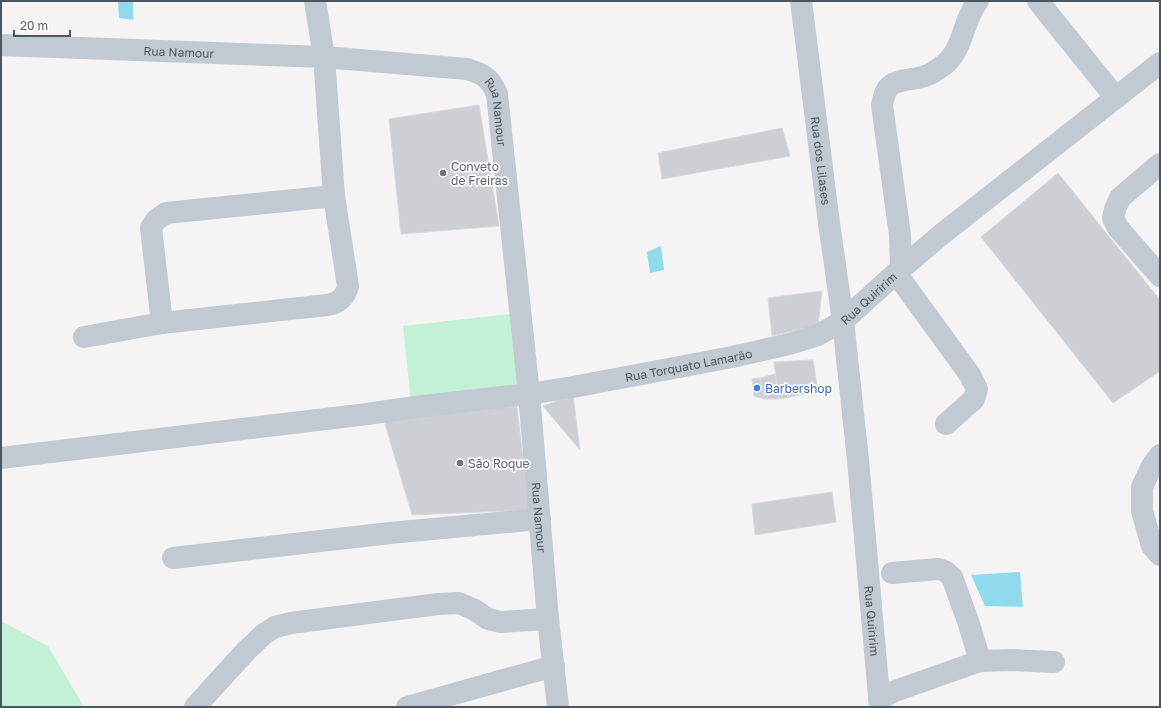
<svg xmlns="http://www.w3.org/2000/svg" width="1161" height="708" font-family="'Golos Text',sans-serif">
<rect width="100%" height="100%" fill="#f5f3f3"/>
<!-- green -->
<path fill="#c3f1d5" d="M518,313L522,404L517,407H503L411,402L403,326Z
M1,621L48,646L84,707H1Z"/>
<!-- water -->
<path fill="#90daee" d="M118,1H133V20L119,18Z
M661,246L664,270L650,273L647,252Z
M1020,572L1023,607L985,606L971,575Z"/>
<!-- building -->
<path fill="#cdcfd5" stroke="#d7d9de" d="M479,105L499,226L401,234L389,119Z
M782,128L790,156L662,179L658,153Z
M1058,173L1160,300V371L1113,403L981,237Z
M822,291L818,325L772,336L768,298Z
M813,360L818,392L779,399L774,362Z
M775,374L779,399H764L760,378Z
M760,378L764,399L754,396L752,379Z
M573,395L580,450L543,406Z
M503,407H517L529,510L412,515L383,417Z
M832,492L836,522L755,535L752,504Z"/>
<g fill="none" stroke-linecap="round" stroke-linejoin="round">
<!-- minor -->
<g stroke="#c1cad2" stroke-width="22">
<path id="s1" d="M801,1L829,223L843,321L858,460L880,707"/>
<path d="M1038,1L1116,98"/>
<path id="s2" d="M1,45L324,57L467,69C484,74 490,78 497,94L529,394L548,619L558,707"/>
<path d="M1160,164L1120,198L1115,209L1113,218L1118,228L1160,276"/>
<path d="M901,269L900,235L882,105C884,98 884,91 890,86C897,79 916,80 925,76C931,74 937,70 941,67C964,52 962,21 978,1"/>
<path d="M896,273L970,375L977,389L974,399L946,424"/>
<path d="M162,323L151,228L156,220L166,213L334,196"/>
<path d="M84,337L162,323L327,305C339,303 345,298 348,286L334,196L324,57L315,1"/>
<path d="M1160,455L1152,466L1142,487V511L1152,546L1160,555"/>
<path id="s3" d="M1,458L367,414L415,407L529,394L573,387L732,357L789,344L818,335L843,321L896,273L942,234L1160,63"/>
<path d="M173,558L390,533L540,519"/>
<path d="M892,573L938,569L945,571L952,577L969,624L980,661"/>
<path d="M879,699L895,691L980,661L1013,660L1054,662"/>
<path d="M195,707L246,651L264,634L275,627L291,623L438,604L459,603L475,610L488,619L501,622L548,619"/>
<path d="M407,707L554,666"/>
</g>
</g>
<!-- markers -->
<g fill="#6b7280" stroke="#fff" stroke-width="1.5">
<circle cx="443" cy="173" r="4"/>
<circle cx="460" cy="463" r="4"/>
</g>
<circle fill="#3f7fe0" stroke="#fff" stroke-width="1.5" cx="757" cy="388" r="4"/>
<g text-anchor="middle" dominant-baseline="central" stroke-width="3.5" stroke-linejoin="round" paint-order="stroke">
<!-- street labels -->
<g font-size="12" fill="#4a5661" stroke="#fff">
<text stroke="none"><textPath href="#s2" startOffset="178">Rua Namour</textPath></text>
<text stroke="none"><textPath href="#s2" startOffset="525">Rua Namour</textPath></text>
<text stroke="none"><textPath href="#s1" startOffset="161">Rua dos Lilases</textPath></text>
<text stroke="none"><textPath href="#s3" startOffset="890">Rua Quiririm</textPath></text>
<text stroke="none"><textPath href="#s3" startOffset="694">Rua Torquato Lamarão</textPath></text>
<text stroke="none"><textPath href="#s2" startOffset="933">Rua Namour</textPath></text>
<text stroke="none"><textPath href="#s1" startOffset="624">Rua Quiririm</textPath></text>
</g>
<!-- worship labels -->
<g font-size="12" fill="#5b616d" stroke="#fff" text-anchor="start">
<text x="451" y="166">Conveto<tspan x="451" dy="14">de Freiras</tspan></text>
<text x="468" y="463">São Roque</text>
</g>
<!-- shop labels -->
<g font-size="12" fill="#366cbe" stroke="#fff" text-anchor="start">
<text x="765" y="388">Barbershop</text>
</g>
</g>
<!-- border -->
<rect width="1161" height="708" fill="none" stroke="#4a5661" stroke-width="4"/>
<!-- scale -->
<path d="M14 30v6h56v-6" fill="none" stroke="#4a5661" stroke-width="2"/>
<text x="20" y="30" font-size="12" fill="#4a5661" stroke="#ffffff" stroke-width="3" paint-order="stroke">20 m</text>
</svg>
